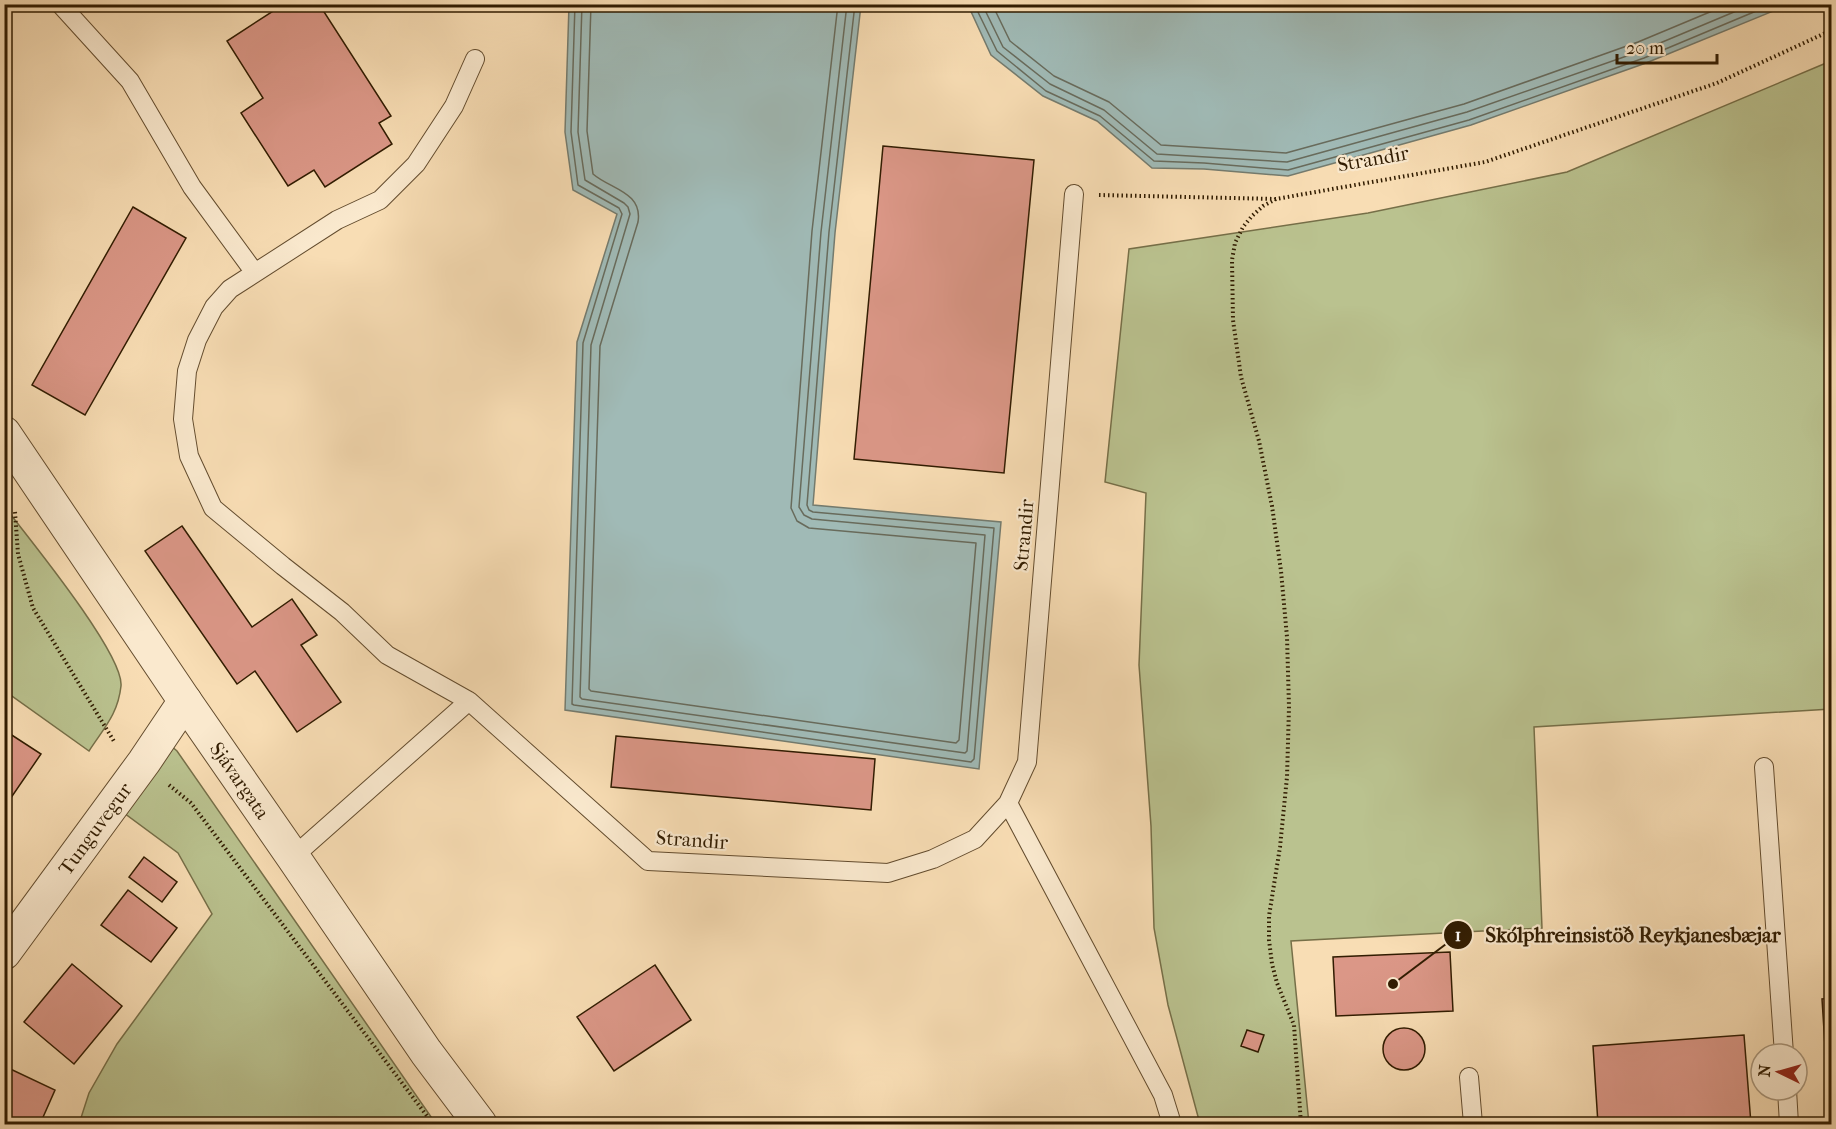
<svg xmlns="http://www.w3.org/2000/svg" width="1836" height="1129" font-family="'IM FELL French Canon',serif">
<rect width="100%" height="100%" fill="#f8ddb4"/>
<filter id="stains"><feTurbulence type="fractalNoise" baseFrequency=".00333" numOctaves="4"/><feColorMatrix values="0 0 0 0 .2 0 0 0 0 .09 0 0 0 0 .02 0 0 0 .5 -.17"/></filter>
<radialGradient id="worn" r=".72"><stop offset=".6" stop-color="#630" stop-opacity="0"/><stop offset="1" stop-color="#630" stop-opacity=".3"/></radialGradient>
<!-- green -->
<path fill="#bac28f" stroke="#766f48" stroke-width="1.5" d="M1831,61V709L1534,727L1542,928L1291,941L1309,1124H1200L1168,1005L1154,928L1151,826L1139,665L1146,493L1105,482L1129,249L1368,213L1567,172Z
M4,506C27,536 124,654 121,686C118,714 104,728 89,751L5,691Z
M164,740L177,751L436,1124H79L89,1093L117,1044L212,914L178,853L120,810Z"/>
<!-- water -->
<path fill="#a0bab6" stroke="#747b6e" stroke-width="1.5" d="M569,5H861L835,233L813,505L1001,522L979,769L565,710L577,342L617,214L573,190L565,132Z
M968,5V4L1788,5L1646,63L1471,125L1288,176L1204,169L1152,168L1097,121L1043,96L991,55Z"/>
<g fill="none" stroke-linecap="round" stroke-linejoin="round">
<!-- shore -->
<path stroke="#686b5c" stroke-width="1.5" d="M575,4L571,132L578,185L619,208L622,214L583,343L572,704L574,705L971,762L974,759L994,528L813,512L809,510L807,505L829,232L855,4
M582,4L578,132L585,180L624,203L628,207L630,214L591,345L580,697L582,699L965,753L967,751L985,535L812,519L804,515L799,507L821,232L847,4
M591,4L587,131L593,174C610,189 643,192 638,222L600,346L589,689L591,691L956,743L959,740L976,543L809,528L797,521L791,508L812,231L838,4
M974,4L997,51L1046,91L1100,116L1154,161L1204,163L1288,170L1469,120L1644,58L1773,4
M982,4L1003,47L1050,84L1104,110L1157,154L1287,162L1467,112L1641,51L1753,4
M992,4L1010,41L1054,76L1109,102L1161,145L1286,153L1464,104L1638,42L1729,4"/>
</g>
<!-- building -->
<path fill="#db9787" stroke="#311c01" stroke-width="1.5" d="M284,4H319L391,116L379,123L392,144L325,187L314,170L288,186L241,113L263,98L227,41Z
M883,146L1034,160L1004,473L854,459Z
M133,207L186,238L85,415L32,385Z
M182,526L252,627L292,599L317,635L301,645L341,702L297,732L255,671L237,684L145,551Z
M4,730L41,754L6,805L4,804Z
M616,736L875,759L871,810L611,787Z
M144,857L177,882L162,902L129,877Z
M128,890L177,928L151,962L101,925Z
M1450,952L1453,1011L1336,1016L1333,957Z
M72,964L122,1006L74,1064L24,1022Z
M655,965L691,1020L614,1071L577,1017Z
M1832,998V1092L1828,1093L1822,999Z
M1383 1049a21 21 0 1 1 42 0a21 21 0 1 1-42 0Z
M1247,1030L1264,1035L1258,1052L1241,1046Z
M1744,1035L1751,1124H1598L1593,1046Z
M4,1066L55,1090L40,1124H13L8,1122L7,1124H4Z"/>
<g fill="none" stroke-linecap="round" stroke-linejoin="round">
<!-- service casing -->
<g stroke="#634c2e" stroke-width="20">
<path id="service" d="M60,4L130,81L192,187L255,273
M469,701L387,655L342,612L283,566L213,508L189,456L183,419L187,371L197,340L214,307L230,289L337,220L380,200L416,164L454,106L475,59
M1764,767L1784,1054
M1008,803L1163,1095L1172,1124
M293,857L469,701L648,861L888,873L933,859L975,839L1008,803L1027,762L1074,194
M1469,1077L1473,1124
M1787,1090L1789,1124"/>
</g>
<!-- minor casing -->
<g stroke="#634c2e" stroke-width="35">
<g id="minor">
<path id="s1" d="M4,433L185,701L293,857L426,1052L480,1124"/>
<path id="s2" d="M4,953L144,762L185,701"/>
</g>
</g>
<!-- path -->
<path stroke="#311c01" stroke-width="4" stroke-dasharray="1.5 3" stroke-linecap="butt" d="M1099,195L1276,199L1485,162L1717,83L1832,30
M1276,199L1263,206L1252,216L1243,227L1235,243L1232,260L1233,320L1241,377L1259,441L1272,506L1281,571L1287,637L1289,707L1287,777L1280,847L1269,916V940L1272,964L1277,983L1294,1025L1301,1124
M15,512L18,554L33,608L115,743
M169,785L191,803L433,1124"/>
<!-- service -->
<use href="#service" stroke="#fae9ce" stroke-width="18"/>
<!-- minor -->
<use href="#minor" stroke="#fae9ce" stroke-width="33"/>
</g>
<g text-anchor="middle" dominant-baseline="central" stroke-width="4.5" stroke-linejoin="round" paint-order="stroke">
<!-- street labels -->
<g font-size="20" fill="#311c01" stroke="#fae9ce">
<text transform="translate(1373 159) rotate(-10)">Strandir</text>
<text transform="translate(1024 535) rotate(-85)">Strandir</text>
<text stroke="none"><textPath href="#s1" startOffset="420">Sjávargata</textPath></text>
<text stroke="none"><textPath href="#s2" startOffset="154">Tunguvegur</textPath></text>
<text transform="translate(692 840) rotate(4)">Strandir</text>
</g>
</g>
<!-- callouts -->
<path fill="none" stroke="#311c01" stroke-width="2" d="M1393 984L1458 935"/>
<g fill="#311c01" stroke="#fae9ce" stroke-width="2">
<circle cx="1393" cy="984" r="6"/>
<circle cx="1458" cy="935" r="15"/>
</g>
<g font-size="18" text-anchor="middle" font-weight="bold" fill="#fff">
<text x="1458" y="941">1</text>
</g>
<g font-size="21" text-anchor="middle" font-weight="bold" fill="#311c01" stroke="#fae9ce" stroke-width="4.5" stroke-linejoin="round" paint-order="stroke">
<text x="1633" y="942">Skólphreinsistöð Reykjanesbæjar</text>
</g>
<!-- margin -->
<rect width="1836" height="1129" fill="none" stroke="#f8ddb4" stroke-width="24"/>
<rect x="6" y="6" width="1824" height="1117" fill="none" stroke="#311c01" stroke-width="3"/>
<rect x="12" y="12" width="1812" height="1105" fill="none" stroke="#311c01" stroke-width="1.5"/>
<!-- north arrow -->
<g transform="translate(1779 1072) rotate(275)"><circle r="28" fill="#fae9ce" stroke="#aa977c" stroke-width="1.5"/>
<path d="M0-4.5L10 22L0 15L-10 22Z" fill="#8f2418"/>
<text y="-9" font-size="16" font-weight="bold" text-anchor="middle" fill="#311c01">N</text>
</g>
<!-- scale -->
<path d="M1617 54v9h100v-9" fill="none" stroke="#311c01" stroke-width="3"/>
<text x="1626" y="54" font-size="18" fill="#311c01" stroke="#fae9ce" stroke-width="4.5" paint-order="stroke">20 m</text>
<rect width="100%" height="100%" filter="url(#stains)"/>
<rect width="100%" height="100%" fill="url(#worn)"/>
</svg>
